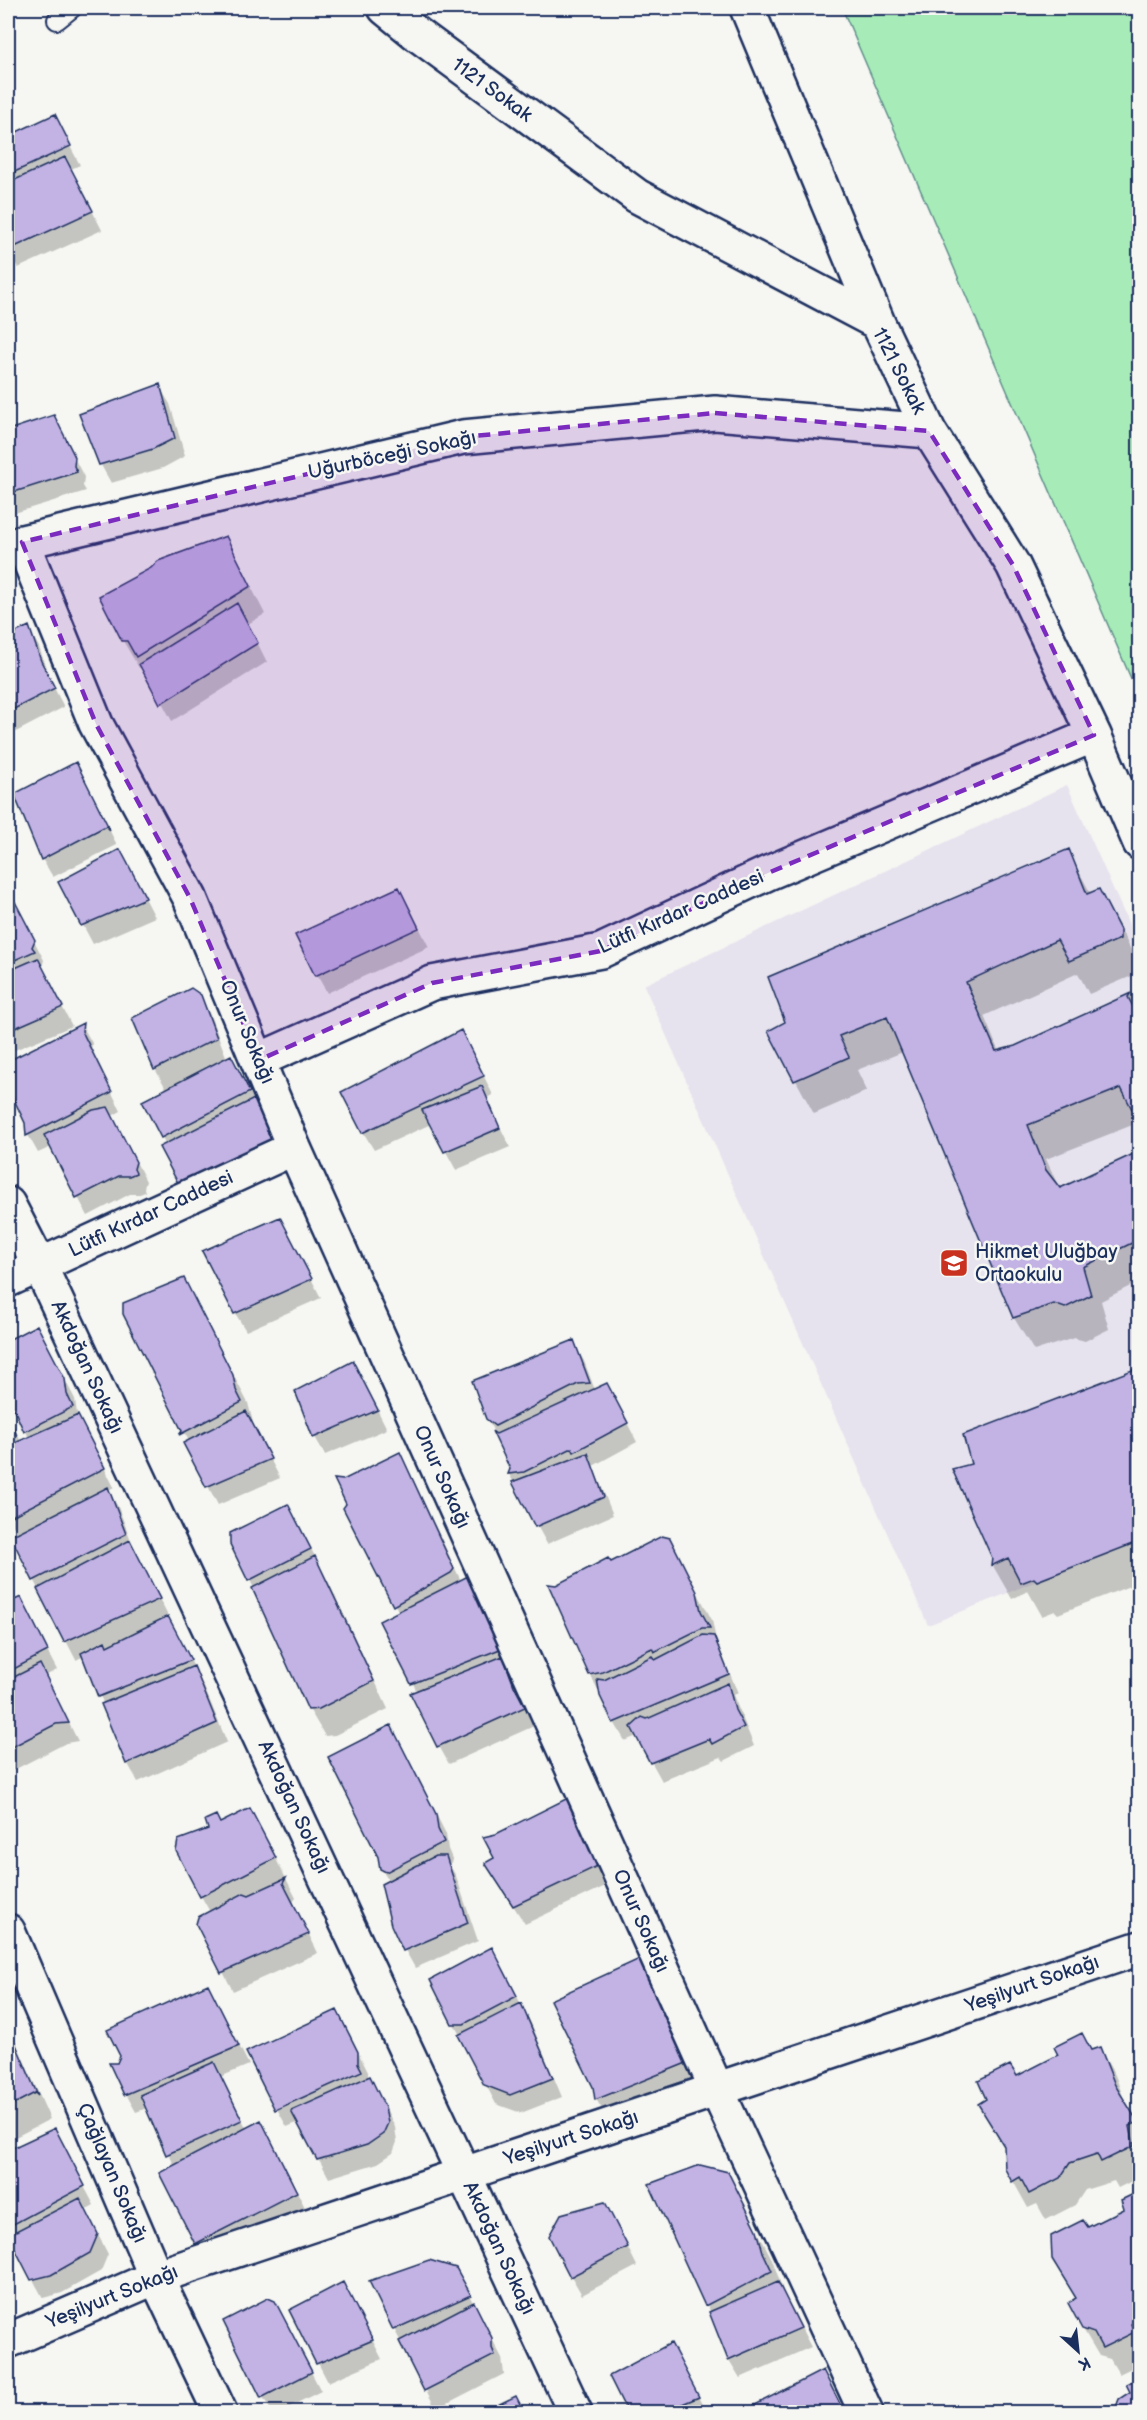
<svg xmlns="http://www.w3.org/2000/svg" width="1147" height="2420" font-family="'Balsamiq Sans',sans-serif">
<rect width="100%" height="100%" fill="#f6f6f2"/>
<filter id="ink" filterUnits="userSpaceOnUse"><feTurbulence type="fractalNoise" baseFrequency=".0167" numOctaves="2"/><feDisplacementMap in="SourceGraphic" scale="12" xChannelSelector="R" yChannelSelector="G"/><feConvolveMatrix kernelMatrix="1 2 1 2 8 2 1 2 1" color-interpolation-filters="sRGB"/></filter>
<g filter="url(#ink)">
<!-- built -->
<path fill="#e6e2ee" d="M1067,785L1139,947V1540L928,1625L644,985Z"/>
<!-- green -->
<path fill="#a7ecb8" stroke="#618e8b" stroke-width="1.5" d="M842,8H1139V697Z"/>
<!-- shadow -->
<path fill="#0003" d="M54,116L80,165L71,169L102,230L18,268L8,250V137Z
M159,386L170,404L185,456L163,468L111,483L101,465L81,415Z
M53,417L84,477L83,486L86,491L8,515V432Z
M240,565L265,614L248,624L267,662L172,721L143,667L139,668L123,641Z
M28,628L39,647L51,682L64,707L8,736V638Z
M76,764L117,845L53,877L42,859Z
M1068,851L1091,894L1099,891L1118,924L1139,966V973L1089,994L1078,973L984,1016L999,1052L1016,1048L1130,995L1140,1012V1122L1046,1159L1060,1190L1140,1153V1281L1101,1301L1109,1329L1085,1341L1074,1338L1034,1351L1014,1318L903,1052L857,1070L867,1091L814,1114L770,1032Z
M130,869L155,917L93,944L60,882Z
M11,896L44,960L42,967L72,1026L10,1052L8,1048V898Z
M409,907L429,947L327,993L317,975Z
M199,996L210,1015L227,1059L241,1075L284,1158L190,1201L161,1148L166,1145L162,1137L167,1090L155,1069Z
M82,1025L92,1043L91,1051L121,1111L112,1116L146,1181L144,1188L145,1192L140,1194H130L88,1216L51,1147L38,1153L28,1135L27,1122L8,1083V1063Z
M471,1050L493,1095L486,1098L510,1147L456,1170L431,1124L374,1150L363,1132Z
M290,1237L321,1298L246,1331L235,1313Z
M183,1279L248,1403L255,1430L280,1478L218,1505L185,1443L189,1441L184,1432Z
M37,1327L75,1399L77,1414L114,1487L108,1490L118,1507L136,1553L204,1687L227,1742L138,1782L128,1764L84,1656L76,1660L11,1535H18L8,1516V1412L21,1442L29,1438L8,1392V1342Z
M573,1342L584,1361L595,1390L617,1403L637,1442L593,1466L613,1515L547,1544L509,1474L511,1468L487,1418Z
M1140,1368V1582L1058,1614L1055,1611L1042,1616L1028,1591L1012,1599L993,1566L994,1558L972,1465Z
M363,1381L387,1429L325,1455L315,1437Z
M399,1454L414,1481L461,1581L467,1578L478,1596L534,1726L449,1764L439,1746L413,1683L399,1613L347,1504L343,1482Z
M298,1524L330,1585L388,1709L335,1735L325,1736L309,1709L254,1588L231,1544Z
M669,1539L712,1620L716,1640L738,1693L733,1695L754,1746L724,1761L721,1757L662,1781L637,1736L625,1741L614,1722L590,1674L556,1587Z
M20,1599L57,1670L45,1676L78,1741L66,1743L8,1773V1605Z
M401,1745L446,1834L448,1849L453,1861L449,1864L456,1876L478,1941L415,1968L405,1950L389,1881L381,1869Z
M586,1820L614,1882L525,1924L498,1882Z
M220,1825L260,1828L296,1898L293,1902L318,1953L233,1991L198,1924L210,1912L201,1896Z
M645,1958L703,2089L612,2126L596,2099Z
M502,1968L531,2023L562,2097L521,2113L496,2104L454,2024Z
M218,2004L249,2065L220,2077L247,2129L275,2149L311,2219L211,2270L161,2174L175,2167L147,2108L136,2112L126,2094L118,2064Z
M8,2025L50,2119L8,2141Z
M347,2030L368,2072V2078H369L380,2096L395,2127L397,2142L393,2153L378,2163L329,2178L299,2122L287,2127L277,2109Z
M1099,2048L1115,2075L1127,2107L1140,2127V2177L1118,2188L1114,2181L1085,2190L1075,2205L1046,2220L1037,2204L1028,2208L1013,2181L1016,2078Z
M54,2130L94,2205L85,2210L108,2254L101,2271L62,2293L43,2298L15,2246L8,2250V2152Z
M727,2173L772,2259L786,2299L811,2347L740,2378L729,2360L711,2313L651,2185Z
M1140,2193V2364L1119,2374L1110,2359L1099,2356L1083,2329L1077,2299L1087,2229L1126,2209Z
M615,2222L637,2266L582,2295L571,2276Z
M466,2289L502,2358L504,2374L436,2409L394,2329Z
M353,2302L382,2359L328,2382L318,2363Z
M285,2322L321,2391L279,2412H272L263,2397Z
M681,2364L706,2412H629L611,2377Z
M833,2390L844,2412H756L753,2407Z
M515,2398L524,2412H486Z"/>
<!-- building -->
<path fill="#c2b3e4" stroke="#1b2f5e" stroke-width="1.5" d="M55,114L71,146L8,175V136Z
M65,157L93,211L8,250V183Z
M160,384L175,438L153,449L99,465L79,414Z
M54,415L75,457L74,466L77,472L8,494V430Z
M226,536L251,586L136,657L127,641H122L99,596L151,568L158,561Z
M237,603L258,643L160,704L139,664Z
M29,626L41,661L55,688L8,712V636Z
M76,762L110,830L106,826L41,860L14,794Z
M120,849L146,898L81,926L58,882Z
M1069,849L1087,894L1099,889L1120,930V939L1069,961L1057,940L966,982L996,1051L1015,1046L1131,993L1128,997L1140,1020V1105L1132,1109L1121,1088L1028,1125L1046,1170L1060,1188L1140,1151V1239L1083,1267L1091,1295L1065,1308L1054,1304L1013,1318L887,1017L839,1036L849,1057L794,1081L768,1031L785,1022L768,977Z
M399,887L419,928L315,976L295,935Z
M11,894L35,940L32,947L35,951L8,963V896Z
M38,958L63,1007L8,1031V971Z
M191,988L201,995L217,1038L154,1070L132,1018Z
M83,1023L82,1031L112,1092L26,1136L25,1123L8,1087V1061Z
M461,1030L484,1076L362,1133L341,1092Z
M231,1055L250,1092L161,1138L142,1101Z
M482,1086L500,1128L444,1152L422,1110Z
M254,1099L274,1139L178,1183L159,1147Z
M108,1107L136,1162L134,1169L136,1173L129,1176H119L76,1198L44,1135L93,1110Z
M280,1217L312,1279L234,1314L202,1251Z
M184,1278L233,1375L236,1390L242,1402L179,1435L182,1431L123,1314V1303Z
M37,1325L65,1379L67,1394L73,1407L24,1432L8,1395V1340Z
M574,1340L590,1383L578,1384L495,1426L486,1419L472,1381Z
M353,1361L378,1410L313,1438L295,1391Z
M1140,1367V1541L1037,1581L1034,1578L1021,1583L1008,1558L991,1566L992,1558L952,1469L971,1464L963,1435Z
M607,1383L628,1423L574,1452L572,1448L524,1472L508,1474L510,1469L492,1431L496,1434Z
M246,1411L271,1459L206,1487L183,1443Z
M8,1414L17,1436L8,1440Z
M78,1415L105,1468L8,1518V1446Z
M400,1452L454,1569L451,1573L393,1606L343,1508L346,1504L334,1479L343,1480Z
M588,1453L604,1497L535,1527L512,1482Z
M108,1487L126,1534L33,1581L9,1533H17Z
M288,1504L311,1549L248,1581L230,1544V1533Z
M662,1536L670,1538L697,1592L701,1611L710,1628H702L654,1652L652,1648L603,1672L589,1675L548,1584L556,1585L608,1558L611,1562Z
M130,1540L160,1599L64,1642L37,1589Z
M315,1556L374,1681L319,1709L308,1710L252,1588Z
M468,1576L500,1649L411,1684L379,1621Z
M21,1597L48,1651L8,1672V1603Z
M168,1616L191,1660L98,1697L81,1653L105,1641L107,1646Z
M703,1635L714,1636L729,1674L613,1723L600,1696L597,1679L604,1680L652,1656L655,1660Z
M503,1656L514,1686L525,1707L437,1747L410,1693Z
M40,1664L69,1723L56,1724L8,1749V1680Z
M194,1666L217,1723L126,1764L101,1704Z
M728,1683L735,1710L744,1727L712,1744L709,1739L650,1763L631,1727L642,1717L647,1719Z
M391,1725L436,1814L438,1829L444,1842L386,1872L380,1869L378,1857L328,1757Z
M566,1799H576L604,1863L513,1906L485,1863L494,1858L483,1837L496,1834Z
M250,1808L276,1858L200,1897L176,1851L178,1840L208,1829L205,1820L216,1815L220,1823Z
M435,1856H446L468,1923L403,1951L391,1925L381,1884Z
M286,1878L283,1883L309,1934L221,1973L196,1924L198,1917L244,1893L249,1895Z
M492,1947L517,1996L464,2024H452L430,1980Z
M646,1956L689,2062L595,2100L593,2087L550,2000Z
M208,1984L239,2046L124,2095L109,2063H117L120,2056L107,2030Z
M521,2003L553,2078L510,2095L484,2085L458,2035Z
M337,2010L358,2052V2063L362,2071L275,2110L246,2052Z
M8,2026L38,2096L35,2093L8,2107Z
M1082,2033L1091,2050L1100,2047L1115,2085L1138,2122L1130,2126L1134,2146L1101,2162L1097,2154L1070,2163L1060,2178L1029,2194L1020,2177L1012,2182L1005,2169L1004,2146L978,2104L986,2099L978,2081L1010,2065L1017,2076L1058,2055L1054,2047Z
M214,2062L242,2120L166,2155L140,2095Z
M370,2076L385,2107L388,2123L383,2134L367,2145L317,2160L291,2111Z
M261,2120L297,2192L195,2244L159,2173Z
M55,2128L85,2186L8,2227V2150Z
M700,2165L728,2172L757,2230L763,2252L772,2271L705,2306L649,2184Z
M1140,2191V2319L1131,2324L1135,2332L1102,2348L1094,2333L1082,2329L1068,2303L1076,2298L1052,2259L1051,2236L1083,2220L1088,2227L1124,2209L1121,2200Z
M80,2198L98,2234L90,2253L51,2275L31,2280L8,2235Z
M605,2202L628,2247L570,2277L549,2236L561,2214Z
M429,2260L456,2268L471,2295L393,2330L369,2281Z
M343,2282L373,2340L316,2364L289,2310Z
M778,2282L801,2328L728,2360L709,2312Z
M268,2298L275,2301L312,2372L261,2398L223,2321Z
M474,2302L492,2338V2348L495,2355L424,2391L399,2341Z
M671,2343L699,2397L663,2412H627L609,2376Z
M823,2370L844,2412H754L751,2407Z
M1140,2378V2412H1118L1116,2407L1119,2399L1130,2392L1126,2384Z
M516,2396L524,2412H483Z"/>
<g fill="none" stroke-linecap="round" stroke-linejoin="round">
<!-- service casing -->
<g stroke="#1b2f5e" stroke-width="22">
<path id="service" d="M57,20L72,8"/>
</g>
<!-- minor casing -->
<g stroke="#1b2f5e" stroke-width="38">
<path id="minor" d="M385,8L417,34L637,196L878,323L929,431L1013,565L1094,735L1140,843
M747,8L878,323
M22,542L96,724L190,898L294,1148L717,2090L866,2412
M8,550L22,542L463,437L715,413L929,431
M259,1060L432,983L601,951L768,873L1094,735
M8,1204L40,1266L575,2412
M8,1280L294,1148
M8,1931L156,2277L220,2412"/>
</g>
<!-- secondary casing -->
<g stroke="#1b2f5e" stroke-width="38">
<path id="secondary" d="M8,2341L156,2277L1140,1948"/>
</g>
<!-- service -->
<use href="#service" stroke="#f6f6f2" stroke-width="18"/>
<!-- minor -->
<use href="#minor" stroke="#f6f6f2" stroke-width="33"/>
<!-- secondary -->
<use href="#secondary" stroke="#f6f6f2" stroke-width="33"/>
</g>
</g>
<!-- marked area -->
<path fill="#7b2cbf" fill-opacity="0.2" stroke="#7b2cbf" stroke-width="4.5" stroke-dasharray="12 8" stroke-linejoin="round" d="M715,413L929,431L1013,565L1094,735L768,873L601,951L432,983L259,1060L190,898L96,724L22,542L463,437Z"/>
<!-- icons -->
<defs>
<g id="school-square" transform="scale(1.5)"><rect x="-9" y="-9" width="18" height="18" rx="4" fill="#c8321e" stroke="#f6f6f2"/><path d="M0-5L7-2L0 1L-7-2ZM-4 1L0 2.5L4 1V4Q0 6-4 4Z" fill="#fff"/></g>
</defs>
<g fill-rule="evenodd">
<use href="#school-square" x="954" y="1263"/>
</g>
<g text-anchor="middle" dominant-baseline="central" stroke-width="5" stroke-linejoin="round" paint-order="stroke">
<!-- street labels -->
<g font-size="20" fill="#1b2f5e" stroke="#f6f6f2">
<text transform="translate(492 90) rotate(36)">1121 Sokak</text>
<text transform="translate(899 371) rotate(63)">1121 Sokak</text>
<text transform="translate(392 455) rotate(-12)">Uğurböceği Sokağı</text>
<text transform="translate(681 912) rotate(-24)">Lütfi Kırdar Caddesi</text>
<text transform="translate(247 1032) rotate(67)">Onur Sokağı</text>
<text transform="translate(151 1214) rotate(-25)">Lütfi Kırdar Caddesi</text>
<text transform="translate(87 1367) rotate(65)">Akdoğan Sokağı</text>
<text transform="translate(442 1477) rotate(66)">Onur Sokağı</text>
<text transform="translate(294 1807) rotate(65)">Akdoğan Sokağı</text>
<text transform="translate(641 1921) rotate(66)">Onur Sokağı</text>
<text transform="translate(1032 1984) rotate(-19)">Yeşilyurt Sokağı</text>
<text transform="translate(571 2138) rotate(-18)">Yeşilyurt Sokağı</text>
<text transform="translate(112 2173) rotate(67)">Çağlayan Sokağı</text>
<text transform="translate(499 2248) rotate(65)">Akdoğan Sokağı</text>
<text transform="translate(112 2297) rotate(-22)">Yeşilyurt Sokağı</text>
</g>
<!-- poi labels -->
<g font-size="20" fill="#1b2f5e" stroke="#f6f6f2" text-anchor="start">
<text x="975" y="1252">Hikmet Uluğbay<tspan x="975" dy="23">Ortaokulu</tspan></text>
</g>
</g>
<!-- margin -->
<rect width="1147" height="2420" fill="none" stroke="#f6f6f2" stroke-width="30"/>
<rect x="15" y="15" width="1117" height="2390" fill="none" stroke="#1b2f5e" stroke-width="2" filter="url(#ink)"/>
<!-- north arrow -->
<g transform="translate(1078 2351) rotate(153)" stroke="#f6f6f2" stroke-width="4.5" paint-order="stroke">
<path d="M0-4.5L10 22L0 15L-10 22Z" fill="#1b2f5e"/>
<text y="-9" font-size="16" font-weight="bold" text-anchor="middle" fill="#1b2f5e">K</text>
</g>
</svg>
